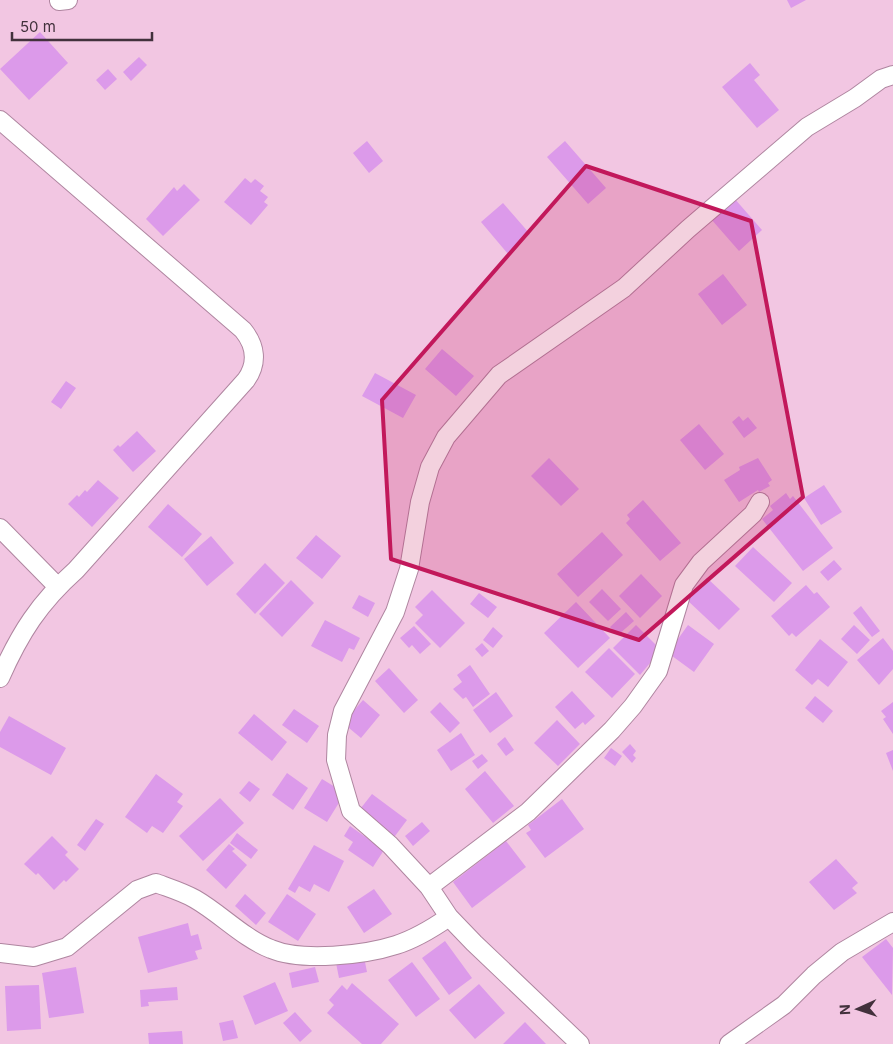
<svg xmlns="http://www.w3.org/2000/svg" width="893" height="1044" font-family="Inter,sans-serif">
<rect width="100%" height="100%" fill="#f2c6e2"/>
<!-- building -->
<path fill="#dc9aea" d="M787,0H806L791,8Z
M40,32L68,63L29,100L0,69Z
M139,57L147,65L131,81L123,72Z
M750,63L760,75L754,80L779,110L757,128L722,87Z
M108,69L117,79L105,90L96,80Z
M367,141L383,161L369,173L353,153Z
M565,141L606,188L588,204L547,157Z
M245,178L251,183L255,179L264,186L260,191L268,197L264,202L268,205L251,225L224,202Z
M184,184L200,200L163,236L146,219L174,187L177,191Z
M734,198L762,230L739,251L711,219Z
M503,203L530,234L508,254L481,222Z
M723,274L747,305L722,325L698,294Z
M442,349L474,376L456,396L425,369Z
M375,373L416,395L403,418L362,396Z
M66,381L76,388L61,409L51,402Z
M739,416L743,421L748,417L757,428L744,438L732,422Z
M699,424L724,454L705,470L680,440Z
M137,431L156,451L133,472L113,450L118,445L120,447Z
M549,458L579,489L561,506L531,476Z
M758,458L772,480L768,483L770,486L759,492L758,490L739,502L724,480L740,470L739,467Z
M98,480L119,498L92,527L68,504L77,495L79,497L85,490L87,492Z
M824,485L842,512L821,525L804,498Z
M786,493L790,499L793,496L833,548L803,571L762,519L773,510L770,506Z
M643,500L681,543L660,561L626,523L630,519L627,515Z
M168,504L202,534L182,557L148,527Z
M602,532L623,555L578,597L557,574Z
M316,535L341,556L322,579L296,558Z
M211,536L234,563L207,586L184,559Z
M753,547L792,583L774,602L735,566Z
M834,560L842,569L828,581L820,572Z
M265,563L285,583L255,614L236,594Z
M641,574L662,596L640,618L619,596Z
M707,578L740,609L719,630L687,600Z
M291,580L314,603L282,637L259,614Z
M806,585L814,594L817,592L830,607L796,637L792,633L789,636L771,616Z
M602,589L621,609L608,621L589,602Z
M432,590L465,623L440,648L415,623L423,615L415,607Z
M479,593L497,607L488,618L470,604Z
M359,595L375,603L368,617L352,608Z
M576,602L610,638L578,668L544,633Z
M861,606L880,631L872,637L853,613Z
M626,612L634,621L618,635L610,627Z
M325,620L360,638L354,650L349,648L342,662L311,646Z
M636,625L661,650L640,675L613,648Z
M688,625L714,644L694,672L668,653Z
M854,625L870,640L857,654L841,639Z
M414,626L431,644L420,654L412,645L409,648L400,638Z
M493,627L503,636L493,648L483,640Z
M883,638L893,651V669L879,685L857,660Z
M820,639L848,662L828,687L818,679L812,685L795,670Z
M482,643L489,651L482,657L475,649Z
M609,648L635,674L612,698L585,672Z
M470,665L490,694L473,707L466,697L463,699L453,689L462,682L457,675Z
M389,668L418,700L404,713L375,681Z
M572,691L595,716L585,725L583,722L575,729L555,707Z
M496,692L513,716L490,733L473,710Z
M815,696L833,711L823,723L805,708Z
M363,700L380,715L361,738L343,723Z
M440,702L460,723L450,733L430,712Z
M893,702V734L883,719L886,717L881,711Z
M294,709L319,726L307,743L282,725Z
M254,714L287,742L272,761L238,733Z
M9,716L66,748L51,775L0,747V732Z
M557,720L580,744L558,766L534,743Z
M461,733L475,755L451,771L437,750Z
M505,737L514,750L506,756L497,744Z
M630,744L636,751L633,755L636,758L632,763L622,752Z
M611,748L622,756L615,766L604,758Z
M893,750V771L886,753Z
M482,754L488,761L478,769L472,761Z
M485,771L514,806L493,823L465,789Z
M287,773L308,788L293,810L272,795Z
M156,774L183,794L177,802L183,806L163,833L152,826L147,833L125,817Z
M322,779L345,793L327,822L304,808Z
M249,781L260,789L250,802L239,793Z
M372,794L407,820L392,840L357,813Z
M220,798L244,823L203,861L179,836Z
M562,799L584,829L545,858L526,833L531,830L528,825Z
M96,819L104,824L85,851L77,845Z
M422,822L430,831L413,846L405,836Z
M350,826L384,850L373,867L348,850L353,842L344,836Z
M237,833L258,850L251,859L230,843Z
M52,836L68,852L65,855L79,869L66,882L64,880L54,890L38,873L36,875L24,864Z
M506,841L526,867L472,908L453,882Z
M229,844L235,849L232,851L247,865L226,889L206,870Z
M314,845L344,861L329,892L314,884L310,892L299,886L295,893L288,889Z
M836,859L858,883L852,888L857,893L834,910L809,882Z
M374,889L392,914L364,933L347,907Z
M245,894L266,913L256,925L235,906Z
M287,894L316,914L298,941L268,922Z
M188,923L191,936L198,934L202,949L195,951L198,959L148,973L138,937Z
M886,939L893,948L892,995L862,957Z
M445,941L472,978L449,995L422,958Z
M364,957L367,972L339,978L336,963Z
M412,962L440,999L416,1017L388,980Z
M76,967L84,1013L49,1018L42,973Z
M315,967L319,982L292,988L289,973Z
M275,982L288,1011L255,1025L243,996Z
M352,983L399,1024L381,1044H362L327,1013L334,1005L329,1000L342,985L347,990Z
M479,984L505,1013L475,1039L449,1010Z
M39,985L41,1029L7,1031L5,986Z
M177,987L178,1000L148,1002L149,1006L141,1007L140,990Z
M295,1012L312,1031L300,1042L283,1023Z
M233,1020L238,1038L223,1041L219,1023Z
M525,1022L546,1044H503Z
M182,1031L183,1044H149L148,1033Z"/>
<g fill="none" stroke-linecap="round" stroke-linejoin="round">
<!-- street casing -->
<g stroke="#af86a0" stroke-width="20">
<path id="street" d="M59,1L68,0
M0,120L243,330C256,346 258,363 246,380L76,570C39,603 20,633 0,678
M0,528L57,586
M429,887L528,812L612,730L633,706L658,671L684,585L701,562L753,514L760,502
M449,917L429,887L390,845L351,811L336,760L337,735L343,711L395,612L409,569L420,502L430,467L446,437L499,375L624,288L688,229L807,127L855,98L881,79L893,75
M0,953L34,957L67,947L137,890L156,883C169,888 183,892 195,899C221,914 243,938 271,949C302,962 365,955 396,945C415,939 433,928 449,917L474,943L580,1044
M729,1044L784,1005L814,975L842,952L893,922"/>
</g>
<!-- street -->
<use href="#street" stroke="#fff" stroke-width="18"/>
</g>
<!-- marked area -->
<path fill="#c2185b" fill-opacity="0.2" stroke="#c2185b" stroke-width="4" stroke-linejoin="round" d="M586,166L751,221L803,497L639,640L391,559L382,400Z"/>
<!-- north arrow -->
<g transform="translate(858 1009) rotate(267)" stroke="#f2c6e2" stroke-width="4" paint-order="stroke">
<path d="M0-4L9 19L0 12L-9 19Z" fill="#42313c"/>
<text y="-8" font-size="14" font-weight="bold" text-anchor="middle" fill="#42313c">N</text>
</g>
<!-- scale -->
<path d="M12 32v8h140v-8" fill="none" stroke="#42313c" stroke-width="2.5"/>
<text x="20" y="32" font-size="15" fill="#42313c" stroke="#f2c6e2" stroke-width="4" paint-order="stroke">50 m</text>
</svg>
